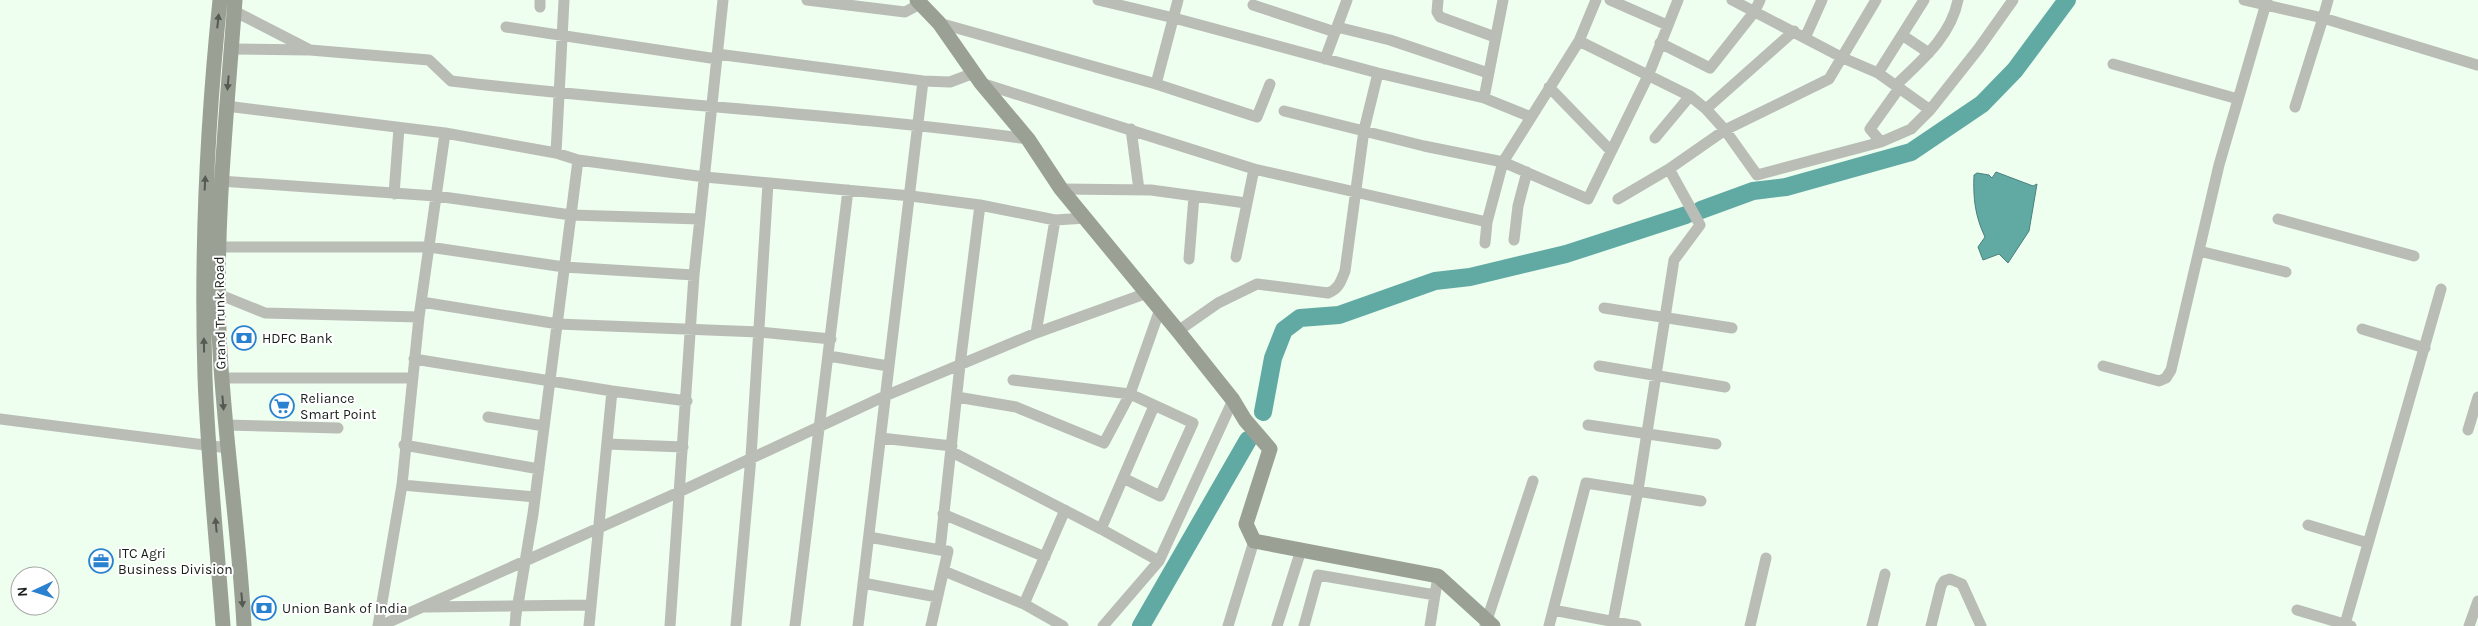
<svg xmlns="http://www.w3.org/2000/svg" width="2478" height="626" font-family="Karla,sans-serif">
<rect width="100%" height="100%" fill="#eefeef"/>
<!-- water -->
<path fill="#61aaa4" stroke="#4b807b" d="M1996,172L2033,186L2037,184L2029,231L2008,263L1999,254L1983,260L1978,247L1985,237C1975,216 1973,198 1974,175L1977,173L1989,175L1992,178Z"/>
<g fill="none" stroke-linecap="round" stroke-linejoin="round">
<!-- river -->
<path stroke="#61aaa4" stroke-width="18" d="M1701,210L1753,191L1786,187L1911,152L1982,104L2015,70L2067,0
M1263,412L1273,358L1284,330L1300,318L1339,315L1435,281L1470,277L1566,254L1686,215
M1141,626L1248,440"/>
<!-- street -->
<path stroke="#babdb6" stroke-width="11" d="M807,0L905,12L920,4
M1098,0L1174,18L1378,73L1484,98L1531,117
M1438,0L1437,12L1440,17L1495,37
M1610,0L1667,25
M1732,0L1843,58L1878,73L1930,110
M2244,0L2323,18L2295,107
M2328,0L2323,18L2477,65
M1253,5L1335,32
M540,7V0
M234,11L308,49
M939,23L1156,84L1257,117L1270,84
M506,27L717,59
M1337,27L1390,40L1488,73
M1902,35L1929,53
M1805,38L1822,0
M1579,41L1690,96L1706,109L1725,130L1757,175L1881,142L1911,129L1930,110L1979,48L2013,0
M1660,43L1710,68L1755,11L1760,0
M231,49L310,50L429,60L451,81C643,104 836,113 1028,139
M717,54L923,81L858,626
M1325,59L1347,0
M2113,64L2238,99
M1878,73L1924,0
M923,81L950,82L974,73
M981,83L1254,169L1487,222
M1156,84L1178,0
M1896,85C1922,60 1951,36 1958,0
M1549,87L1611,151
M1484,98L1503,0
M226,106L445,133L556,153L578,160L705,177L911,196L980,205L1055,220L1086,218
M1706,109L1794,31
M1284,111L1424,146L1503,162L1588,199L1648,76L1678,0
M1131,129L1139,190
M1655,138L1690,96
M1881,142L1870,129L1900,87
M556,153L564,0
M220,181L436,196L571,215L700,219
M1061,189L1151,190L1246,203
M394,194L399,128
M1618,199L1669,169L1725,130L1829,79L1876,0
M2278,219L2414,256
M1514,240L1518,206L1527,172
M1485,243L1487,222L1503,162L1579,41L1596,0
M219,247H429L564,267L694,275
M2199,251L2286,272
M1236,257L1254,169
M1189,259L1194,196
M218,294L265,313L419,317
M422,302L558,324L759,332L831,339
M1604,308L1732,328
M2362,329L2425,348
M1178,331L1218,303L1257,284L1328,293C1339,289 1341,281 1345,271L1364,130L1378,73
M1036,333L1055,220
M829,356L888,366
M414,359L612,391L687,401
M1599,366L1725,387
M2103,366L2159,381L2166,378L2171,370L2219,165L2267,0
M221,378H412
M1013,380L1130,394L1193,423L1160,496L1123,478
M957,397L1016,407L1104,443L1130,394L1160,309
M488,417L544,426
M0,419L228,448
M225,425L338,428
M1588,425L1716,444
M2468,430L2478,397
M881,438L952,446
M607,444L683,447
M404,445L539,469
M952,452L1101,529L1154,406
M402,485L535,497
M943,514L1045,557
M2308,525L2368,543
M1101,529L1159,561
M869,537L940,550L960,365L980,205
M944,571L1024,604L1063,626
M863,583L937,597
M519,598L533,514L578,160
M1024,604L1065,510
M425,607L591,605
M1553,610L1636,626
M2297,610L2351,626
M1613,621L1638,490L1674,260L1700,225L1669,169
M2345,624L2441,289
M378,626L402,485L419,317L445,133
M380,626L679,492L885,396L1036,333L1147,293
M515,626L516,614
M589,626L612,391
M670,626L694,275L723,0
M736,626L751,457L768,183
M795,626L848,190
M931,626L948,551L940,550
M1103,626L1159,561L1233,400
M1228,626L1254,541
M1277,626L1301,550
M1304,626L1318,575L1435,595
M1430,626L1438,576
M1485,626L1533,481
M1549,626L1586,483L1701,501
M1750,626L1766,558
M1872,626L1885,574
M1931,626L1941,586L1944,581L1950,579L1962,584L1981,626
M2469,626L2478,601"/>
<!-- secondary -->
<path stroke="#9ba095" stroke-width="15" d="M220,0C207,126 201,251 205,377C208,460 217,543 223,626
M235,0C227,111 215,221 219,332C223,430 239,528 244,626
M917,0L939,23L981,83L1028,139L1061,189L1178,331L1233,400L1245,420L1270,449L1246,524L1254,541L1438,576L1493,626"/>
<!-- street-bridge -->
<path stroke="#babdb6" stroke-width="11" d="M516,614L519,598"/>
</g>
<!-- one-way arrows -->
<defs><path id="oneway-solid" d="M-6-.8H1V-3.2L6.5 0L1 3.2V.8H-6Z" transform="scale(1.25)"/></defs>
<g fill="#545951">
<use href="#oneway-solid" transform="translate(218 21) rotate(-84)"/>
<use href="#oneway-solid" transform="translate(228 83) rotate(95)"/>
<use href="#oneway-solid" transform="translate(205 183) rotate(-87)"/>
<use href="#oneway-solid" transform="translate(204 345) rotate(-91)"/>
<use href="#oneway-solid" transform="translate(223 403) rotate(85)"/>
<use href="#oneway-solid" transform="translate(216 525) rotate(-95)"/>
<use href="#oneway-solid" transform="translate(242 600) rotate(85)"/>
</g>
<!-- icons -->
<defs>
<g id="bank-ring" transform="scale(1.25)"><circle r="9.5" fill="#fff" stroke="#2a81cf" stroke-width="1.5"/><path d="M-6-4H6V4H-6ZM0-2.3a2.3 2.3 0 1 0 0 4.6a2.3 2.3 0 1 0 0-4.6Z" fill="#2a81cf"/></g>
<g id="supermarket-ring" transform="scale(1.25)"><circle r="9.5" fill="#fff" stroke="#2a81cf" stroke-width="1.5"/><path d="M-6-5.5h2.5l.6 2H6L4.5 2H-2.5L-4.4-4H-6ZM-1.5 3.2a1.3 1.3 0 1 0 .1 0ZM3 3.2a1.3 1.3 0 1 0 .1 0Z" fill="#2a81cf"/></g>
<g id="office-ring" transform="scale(1.25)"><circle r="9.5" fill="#fff" stroke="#2a81cf" stroke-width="1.5"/><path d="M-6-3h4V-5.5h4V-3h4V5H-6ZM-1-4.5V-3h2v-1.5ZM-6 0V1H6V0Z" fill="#2a81cf"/></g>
</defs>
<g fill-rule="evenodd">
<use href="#bank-ring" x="244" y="338"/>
<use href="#supermarket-ring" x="282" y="406"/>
<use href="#office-ring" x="101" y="561"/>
<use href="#bank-ring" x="264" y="608"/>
</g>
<g text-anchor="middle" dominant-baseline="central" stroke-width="4" stroke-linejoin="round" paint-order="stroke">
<!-- street labels -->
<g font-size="14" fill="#191f1a" stroke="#fff">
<text transform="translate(220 313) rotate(-91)">Grand Trunk Road</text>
</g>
<!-- poi labels -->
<g font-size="14" fill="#191f1a" stroke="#fff" text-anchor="start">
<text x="262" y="338">HDFC Bank</text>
<text x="300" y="398">Reliance<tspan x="300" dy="16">Smart Point</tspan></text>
<text x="118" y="553">ITC Agri<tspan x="118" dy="16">Business Division</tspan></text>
<text x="282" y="608">Union Bank of India</text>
</g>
</g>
<!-- north arrow -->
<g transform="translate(35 591) rotate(266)"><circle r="24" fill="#ffffff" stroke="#a3a5a3"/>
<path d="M0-4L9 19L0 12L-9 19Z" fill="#2a81cf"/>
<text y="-8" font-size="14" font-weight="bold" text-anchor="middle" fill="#191f1a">N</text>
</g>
</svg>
